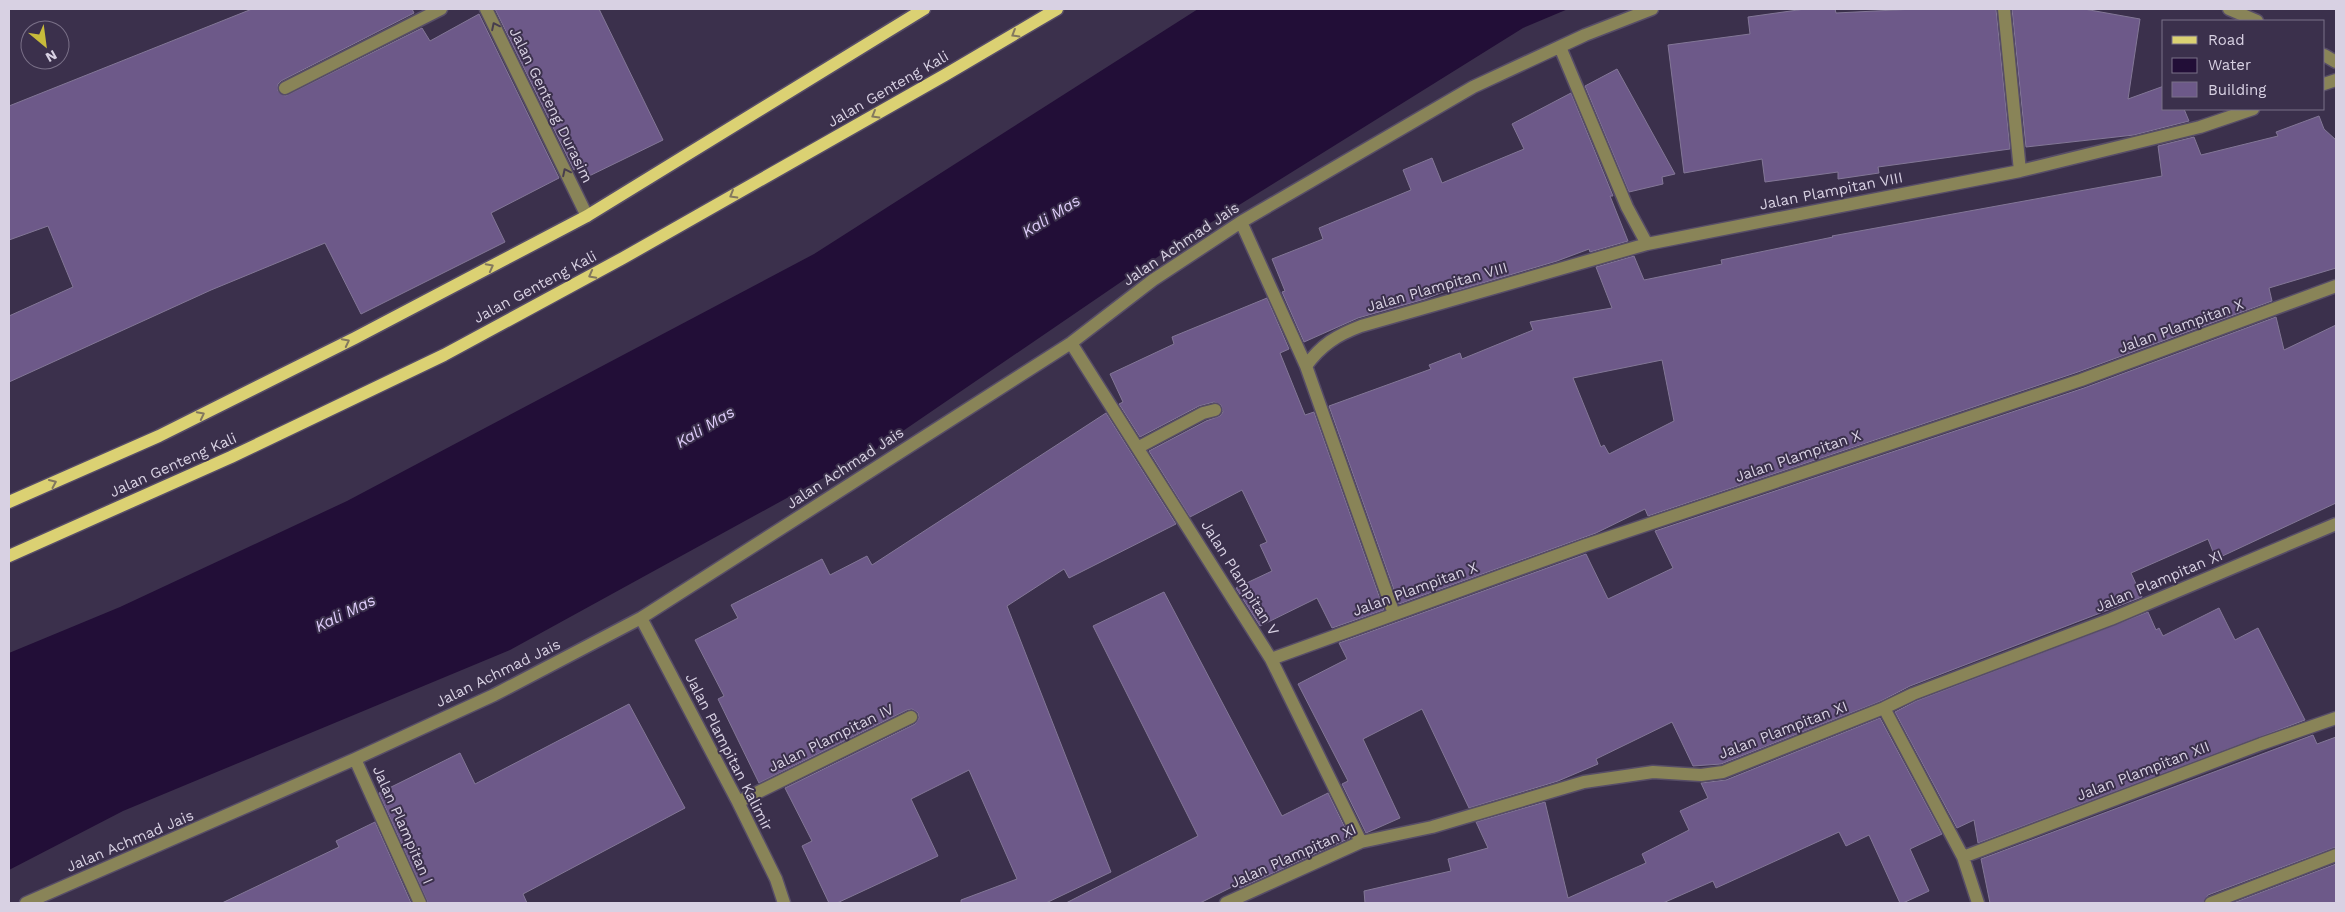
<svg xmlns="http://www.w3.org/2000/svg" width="2345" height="912" font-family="'Work Sans',sans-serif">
<rect width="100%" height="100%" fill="#3b304c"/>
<!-- water -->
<path fill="#220e37" d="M1198,9H1568L1523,28L1178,243L878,448L510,650L123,811L9,870V653L120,607L347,501L814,254Z"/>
<!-- building -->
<path fill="#6d5989" stroke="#837797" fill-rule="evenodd" d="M252,9H412L414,13L281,81L278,84V91L285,96L422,28L430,41L479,14L559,178L491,213L505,242L361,314L325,243L211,290L9,382V316L73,287L48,226L9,240V106Z
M495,9H599L663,140L587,177L581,166L574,170Z
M1805,9H1835L1836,13L1915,9H1996L2010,149L1878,167L1879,173L1838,179V172L1765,182L1762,159L1684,173L1668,45L1750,34L1748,17Z
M2012,9H2084L2140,19L2128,99L2164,86V109H2184L2189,121L2134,135L2026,147Z
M1617,69L1675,174L1662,177L1663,184L1629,192L1585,86Z
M1571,93L1613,196H1610L1628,241L1590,252L1589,249L1557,261L1452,292L1451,289L1425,299L1358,318L1304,342L1282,292L1285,291L1272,259L1323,239L1319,228L1411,190L1403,170L1432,158L1442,183L1524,149L1512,124Z
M2319,116L2324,129L2336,140V268L2269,288L2272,301L2078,372L1648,516L1645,509L1596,533L1399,604L1329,406L1431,369L1429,365L1460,353L1462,359L1533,330L1530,322L1612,308L1596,267L1634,256L1644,280L1722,264L1721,260L1833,237L1832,236L2162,176L2158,146L2194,137L2201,155L2278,136L2276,132ZM1662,360L1674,421L1609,454L1604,445L1601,447L1573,378Z
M1267,298L1289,349L1280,353L1305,415L1314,412L1384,610L1332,628L1317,598L1260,626L1236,588L1272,571L1260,545L1267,542L1242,490L1190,517L1149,451L1206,421L1220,416L1223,412L1221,405L1214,402L1199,406L1140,437L1119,404L1123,402L1110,374L1174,344L1172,337Z
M2276,317L2284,350L2336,325V503L2216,559L2208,539L2131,573L2142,597L1910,686L1881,701L1721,764L1693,766L1672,722L1596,759L1598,764L1558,781L1469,808L1422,709L1363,739L1400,818L1366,833L1342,784L1348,781L1298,684L1347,659L1339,643L1586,554L1608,599L1673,568L1655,531L2084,388Z
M1106,413L1176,524L1069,578L1064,569L1007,606L1111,872L1046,903H961V900L1017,879L969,770L911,799L938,856L837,903H829L802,846L812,841L785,788L915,724L919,718L918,713L912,709L907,710L759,783L718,699L724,696L695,640L738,618L731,605L822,559L830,575L867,556L872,565Z
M1164,592L1282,816L1328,793L1350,838L1240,888L1238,884L1200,903H1066L1198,836L1093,626Z
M2219,608L2235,640L2258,628L2305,720L1978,843L1974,820L1957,828L1895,712L1916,701L2148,612L2156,630L2159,628L2163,636Z
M629,704L685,808L523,894L527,903H428L379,793L460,753L475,784Z
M1880,718L1942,834L1910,849L1929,891L1903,903H1900L1869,835L1846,846L1839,832L1716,888L1713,881L1663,903H1365L1364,891L1451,871L1448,859L1488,848L1476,822L1545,802L1568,898L1646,863L1642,854L1689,830L1680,811L1708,798L1701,783L1726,780Z
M2313,735L2317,744L2336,737V847L2208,895L2203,903H1990L1981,859Z
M375,822L411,903H222L339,847L336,841Z
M2336,864V903H2233Z"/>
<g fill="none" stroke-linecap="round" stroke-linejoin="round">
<!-- minor casing -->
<g stroke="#574d67" stroke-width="15">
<path id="minor" d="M486,9L587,216
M2004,9L2020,171
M2229,9L2257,21
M1560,47L1627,207L1647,244
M2324,55L2336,62
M2324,84L2336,80
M285,88L441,9
M1241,222L1306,366L1394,614
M1071,343L1271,659L1361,842
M1306,366C1321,345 1337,335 1361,326L1647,244L2020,171L2200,127L2253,109
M1139,447L1203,413L1215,410
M641,618L738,802L776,879L784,903
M1271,659L1586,545L2081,380L2336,286
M1884,708L1963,857L1978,903
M355,759L420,903
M738,802L911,717
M1963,857L2261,744L2336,718
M26,903L355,759L494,695L641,618L1071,343L1153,280L1241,222L1473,87L1585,35L1652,9
M1226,903L1361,842L1432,827L1584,782L1653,772L1701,775L1723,772L1884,708L1913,694L2111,619L2336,524
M2211,903L2336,855"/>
</g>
<!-- major casing -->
<g stroke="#574d67" stroke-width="15">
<path id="major" d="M9,502L159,436L355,338L587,216L924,9
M9,556L231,457L444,355L623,258L945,75L1057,9"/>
</g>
<!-- minor -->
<use href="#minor" stroke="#898458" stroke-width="12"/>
<!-- major -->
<use href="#major" stroke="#dbd173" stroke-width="12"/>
</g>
<!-- one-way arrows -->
<defs><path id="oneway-chevron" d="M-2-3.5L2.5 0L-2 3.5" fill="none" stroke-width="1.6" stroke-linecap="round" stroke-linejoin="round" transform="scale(1.25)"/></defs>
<g stroke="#473d4e">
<use href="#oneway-chevron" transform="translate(495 26) rotate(-116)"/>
<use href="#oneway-chevron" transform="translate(566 172) rotate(-116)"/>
</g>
<g stroke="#83785e">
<use href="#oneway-chevron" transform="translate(1015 34) rotate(149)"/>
<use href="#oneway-chevron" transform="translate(875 115) rotate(150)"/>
<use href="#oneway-chevron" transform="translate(733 195) rotate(150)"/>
<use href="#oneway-chevron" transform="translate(490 267) rotate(-28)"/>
<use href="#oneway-chevron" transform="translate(592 275) rotate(152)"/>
<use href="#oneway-chevron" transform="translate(346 342) rotate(-27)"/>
<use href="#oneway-chevron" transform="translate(201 415) rotate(-27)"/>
<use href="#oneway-chevron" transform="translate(53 483) rotate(-24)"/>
</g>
<g text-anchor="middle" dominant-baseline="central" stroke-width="4" stroke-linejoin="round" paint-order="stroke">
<!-- street labels -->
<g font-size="15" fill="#d8d1e3" stroke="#3b304c">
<text transform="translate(888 89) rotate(-30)">Jalan Genteng Kali</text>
<text transform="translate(551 105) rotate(64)">Jalan Genteng Durasim</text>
<text transform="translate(1831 191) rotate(-11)">Jalan Plampitan VIII</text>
<text transform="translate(1181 244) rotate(-34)">Jalan Achmad Jais</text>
<text transform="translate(535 287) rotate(-28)">Jalan Genteng Kali</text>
<text transform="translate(1437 287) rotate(-16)">Jalan Plampitan VIII</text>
<text transform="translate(2181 326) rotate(-20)">Jalan Plampitan X</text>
<text transform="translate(1798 456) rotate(-19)">Jalan Plampitan X</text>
<text transform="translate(173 465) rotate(-24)">Jalan Genteng Kali</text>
<text transform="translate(845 468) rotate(-33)">Jalan Achmad Jais</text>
<text transform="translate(1240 578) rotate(58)">Jalan Plampitan V</text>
<text transform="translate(2159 581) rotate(-23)">Jalan Plampitan XI</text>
<text transform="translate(1415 589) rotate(-20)">Jalan Plampitan X</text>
<text transform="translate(498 673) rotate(-26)">Jalan Achmad Jais</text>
<text transform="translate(1783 730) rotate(-21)">Jalan Plampitan XI</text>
<text transform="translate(831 738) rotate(-26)">Jalan Plampitan IV</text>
<text transform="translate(729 752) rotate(63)">Jalan Plampitan Kalimir</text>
<text transform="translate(2143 771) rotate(-21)">Jalan Plampitan XII</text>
<text transform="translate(403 825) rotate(66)">Jalan Plampitan I</text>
<text transform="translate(130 841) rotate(-23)">Jalan Achmad Jais</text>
<text transform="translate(1293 856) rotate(-24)">Jalan Plampitan XI</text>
</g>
<!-- water labels -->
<g font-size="16" font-style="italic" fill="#dfcdfb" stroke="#3b304c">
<text transform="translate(1051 216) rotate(-32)">Kali Mas</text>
<text transform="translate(705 427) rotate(-31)">Kali Mas</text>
<text transform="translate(345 613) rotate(-26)">Kali Mas</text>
</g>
</g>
<!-- border -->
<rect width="2345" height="912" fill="none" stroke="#d8d1e3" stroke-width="20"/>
<!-- legend -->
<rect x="2162" y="20" width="162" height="90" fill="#3b304c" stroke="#7a7088"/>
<rect x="2172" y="36" width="25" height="8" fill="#dbd173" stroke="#7a7088"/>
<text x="2208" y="45" font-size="15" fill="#d8d1e3">Road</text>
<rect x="2172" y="58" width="25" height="15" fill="#220e37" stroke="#7a7088"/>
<text x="2208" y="70" font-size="15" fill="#d8d1e3">Water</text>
<rect x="2172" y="82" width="25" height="15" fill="#6d5989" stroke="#7a7088"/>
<text x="2208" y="95" font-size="15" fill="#d8d1e3">Building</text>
<!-- north arrow -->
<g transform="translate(45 45) rotate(151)"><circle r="24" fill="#3b304c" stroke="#7a7088"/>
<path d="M0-4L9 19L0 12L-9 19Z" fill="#c8bb3b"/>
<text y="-8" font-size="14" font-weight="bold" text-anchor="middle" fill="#d8d1e3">N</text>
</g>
</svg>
